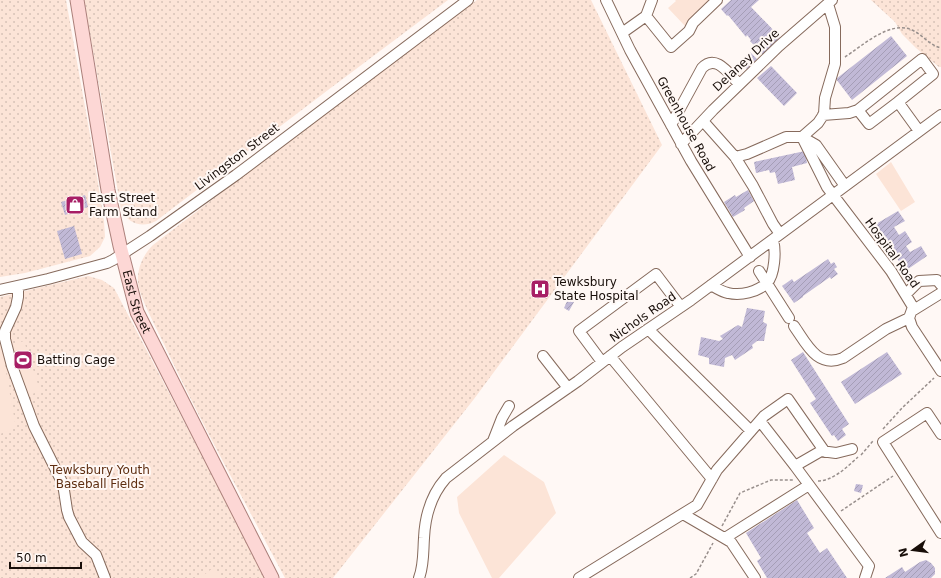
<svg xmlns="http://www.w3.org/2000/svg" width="941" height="578" font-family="'DejaVu Sans',sans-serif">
<defs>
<pattern id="grass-dots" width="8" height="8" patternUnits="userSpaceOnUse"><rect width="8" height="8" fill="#fce4d7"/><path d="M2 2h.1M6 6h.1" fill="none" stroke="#d7c2b7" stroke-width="1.8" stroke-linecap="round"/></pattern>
<pattern id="building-hatch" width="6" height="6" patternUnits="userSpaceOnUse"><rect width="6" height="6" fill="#c1b9d6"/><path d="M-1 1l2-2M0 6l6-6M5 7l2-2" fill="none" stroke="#a59eb6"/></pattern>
</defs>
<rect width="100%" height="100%" fill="#fff8f5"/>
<!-- grass -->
<path fill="url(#grass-dots)" d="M0,0H66L93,152L104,221L105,237L100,247L90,256L25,273L0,277Z
M84,0H448L328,90L156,221C142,229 127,223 121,209Z
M477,0H591L662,145L474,399L333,578H285C244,500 201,423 164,344C157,329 140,298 138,283C137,268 143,255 153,245L338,103Z
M871,0H941V67H939L916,48L902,34L895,22Z
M88,276L102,280L114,288L266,578H0V297Z"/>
<!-- pitch -->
<path fill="#fce4d7" d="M675,0H712L685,26L668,8L676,1Z
M891,162L915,202L901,211L876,174Z
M0,338L16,428L0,434Z
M24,341L40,391L27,396L11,345Z
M504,455L544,482L556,513L499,578H492L459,513L457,497Z
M213,568L220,578H200Z"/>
<!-- building -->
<path fill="url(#building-hatch)" d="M731,0H759L751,7L781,38L763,55L750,41L751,40L747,35L746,37L728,15L727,16L721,9Z
M891,36L907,56L852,100L836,79Z
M750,52L757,59L747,69L740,62Z
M771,66L797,93L784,106L757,78Z
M805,151L807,163L792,167L795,180L778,184L775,172L770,173L769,170L756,173L754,162Z
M748,190L754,201L744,208L745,210L733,217L724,202L735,195L736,197Z
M85,195L88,207L65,215L61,202Z
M898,211L905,221L894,227L899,235L905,231L912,242L906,246L910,252L921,246L927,256L908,269L903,261L900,263L896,257L894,259L882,239L883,238L876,224Z
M74,226L82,254L65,259L57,231Z
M828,259L831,264L834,262L837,267L834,269L838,274L831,279L830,277L803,296V297L794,303L782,286L792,279L794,282Z
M568,299L574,302L569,311L564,308Z
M747,308L765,311L763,322L767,324L764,341H757L752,345L753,348L735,360L732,355L725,358L724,367L709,364V358L698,355L701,337L719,341L723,339L720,336L738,325L742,327Z
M803,352L849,424L842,429L846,435L838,441L834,435L832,436L810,403L816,399L791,360Z
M887,352L902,374L855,404L841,382Z
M856,484L863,485L861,493L854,491Z
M797,500L814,528L807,533L820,553L827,548L847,578H767L757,561L761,558L746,533Z
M926,560L931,563L935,568V574L931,578H885L902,567L905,572L920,562Z"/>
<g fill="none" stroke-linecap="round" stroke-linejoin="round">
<!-- minor casing -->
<g stroke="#866a5c" stroke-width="12">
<path id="minor" d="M606,0L630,50L691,161L750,257
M828,4L835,27V64L825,98L824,114L818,123L802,137L816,145L845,186
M646,16L671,47L689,31L693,23L717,0
M622,33L646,16L652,0
M898,102L933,74L922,59L858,110L869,124L898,102L919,131
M823,115L849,113L858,110
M703,121L735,157L753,186L773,224L780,234
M671,125L702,68C716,53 729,74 739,84
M681,144L713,110L779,46L832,0
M735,157L747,154L786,137H802L827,187L891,271L913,307L909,318L912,327L941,371
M759,271L789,318
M711,285C716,288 722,292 728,293C741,296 757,292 767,283C775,274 776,251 773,240
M18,286V297L16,307L5,331V339L12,366L34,426L63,484L67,510L69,517L82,542L96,555L105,578
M0,290L48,279L107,263L113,260L150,236L236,175L468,0
M906,294L919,281L937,280L941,285
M912,311L941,293
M794,326C806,343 817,369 843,358L886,329L909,318
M648,329L751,431
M543,356L568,388
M610,356L712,479
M602,362L579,331L656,274L681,307
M760,421L795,466L869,566L865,578
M941,434L927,413L883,442L941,533
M493,441L502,418L509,406
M795,466L821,451L836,453L852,449
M683,514L731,542L755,578
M725,538L809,485
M419,578C424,565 423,552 424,538C425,516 431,495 446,478L513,426L578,381L622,347L691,300L941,115
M579,578L697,505L717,470L764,416L788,399L825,452"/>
</g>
<!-- major casing -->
<g stroke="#ac807b" stroke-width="15">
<g id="major">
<path id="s1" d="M77,0L108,190L120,246L137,312L272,578"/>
</g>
</g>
<!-- path -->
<path stroke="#988f8c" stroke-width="1.5" stroke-dasharray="3 2" stroke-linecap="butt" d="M845,57C862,46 890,20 912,30C923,35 929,45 941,48
M883,429L902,408L934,378
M861,455L873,441
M818,481C833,481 847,467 858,457
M841,511L893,476
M722,526L740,493L771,480H794
M690,578L696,574L713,543"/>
<!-- minor -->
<use href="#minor" stroke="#fff" stroke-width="10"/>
<!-- major -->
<use href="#major" stroke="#fdd7d5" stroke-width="13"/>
</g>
<!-- icons -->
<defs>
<g id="shop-square" transform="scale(1)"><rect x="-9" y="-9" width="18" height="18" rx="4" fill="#a71e65" stroke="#fff8f5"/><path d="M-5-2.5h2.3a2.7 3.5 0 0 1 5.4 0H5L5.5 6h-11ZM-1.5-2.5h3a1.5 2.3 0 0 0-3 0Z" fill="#fff"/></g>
<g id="hospital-square" transform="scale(1)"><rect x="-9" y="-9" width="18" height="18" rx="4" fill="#a71e65" stroke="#fff8f5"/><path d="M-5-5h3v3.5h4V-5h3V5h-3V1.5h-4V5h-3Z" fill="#fff"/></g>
<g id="stadium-square" transform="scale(1)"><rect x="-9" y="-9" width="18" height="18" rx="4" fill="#a71e65" stroke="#fff8f5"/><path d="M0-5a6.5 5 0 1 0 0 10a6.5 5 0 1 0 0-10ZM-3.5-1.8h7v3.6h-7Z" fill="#fff"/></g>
</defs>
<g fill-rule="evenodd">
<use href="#shop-square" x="75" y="205"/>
<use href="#hospital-square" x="540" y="289"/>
<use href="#stadium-square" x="23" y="360"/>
</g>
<g text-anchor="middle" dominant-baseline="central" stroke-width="4" stroke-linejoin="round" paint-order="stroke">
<!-- street labels -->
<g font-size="12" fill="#180e09" stroke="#fff8f5">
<text transform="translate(746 60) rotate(-43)">Delaney Drive</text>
<text transform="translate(686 124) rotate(61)">Greenhouse Road</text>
<text transform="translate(237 157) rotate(-37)">Livingston Street</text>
<text transform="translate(892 253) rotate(54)">Hospital Road</text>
<text stroke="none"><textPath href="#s1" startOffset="308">East Street</textPath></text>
<text transform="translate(643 317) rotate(-35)">Nichols Road</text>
</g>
<!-- poi labels -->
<g font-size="12" fill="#180e09" stroke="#fff8f5" text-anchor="start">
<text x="89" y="198">East Street<tspan x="89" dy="14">Farm Stand</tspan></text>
<text x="554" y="282">Tewksbury<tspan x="554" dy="14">State Hospital</tspan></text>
<text x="37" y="360">Batting Cage</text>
</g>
<!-- park labels -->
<g font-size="12" fill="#5e2e11" stroke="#fff8f5">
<text x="100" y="470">Tewksbury Youth<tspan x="100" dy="14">Baseball Fields</tspan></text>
</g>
</g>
<!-- north arrow -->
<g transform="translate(913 550) rotate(256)" stroke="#fff8f5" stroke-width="3" paint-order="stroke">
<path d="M0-3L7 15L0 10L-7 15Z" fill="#180e09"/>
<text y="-6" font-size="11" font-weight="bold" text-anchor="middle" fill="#180e09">N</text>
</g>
<!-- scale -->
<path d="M10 562v6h71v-6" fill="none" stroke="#180e09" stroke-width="2"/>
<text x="16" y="562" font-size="12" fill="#180e09" stroke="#fff8f5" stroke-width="3" paint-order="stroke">50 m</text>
</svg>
